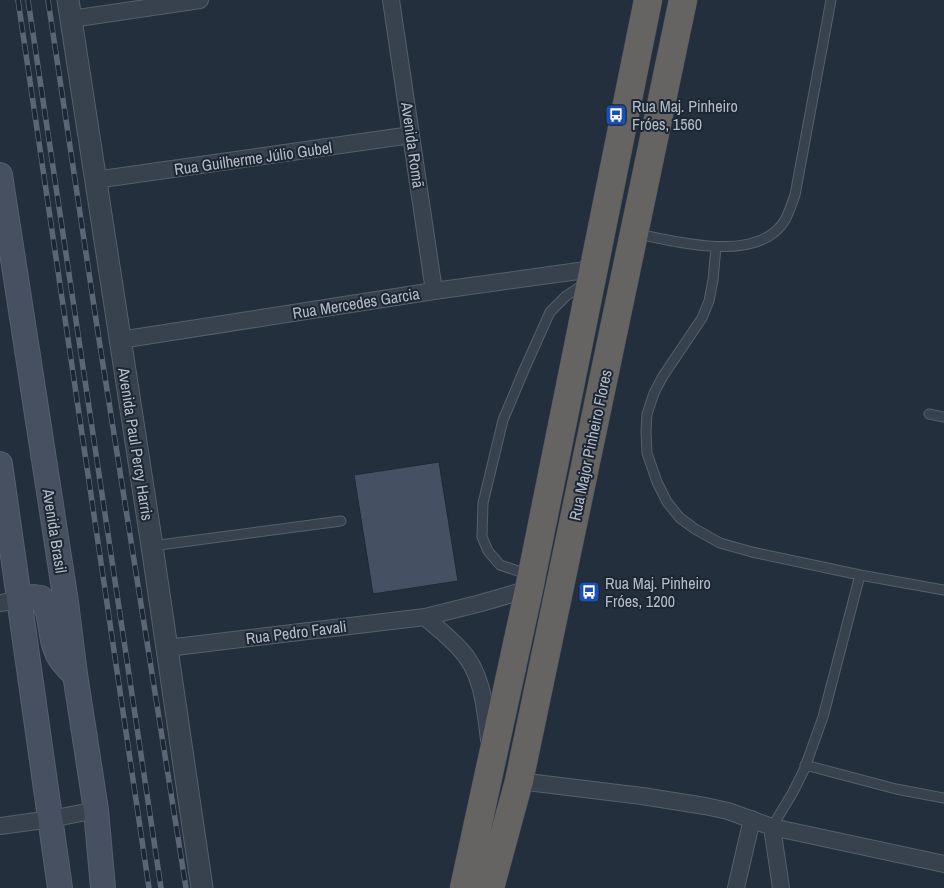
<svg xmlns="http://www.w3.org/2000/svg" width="944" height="888" font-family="'Archivo Narrow',sans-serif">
<rect width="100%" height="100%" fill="#242f3e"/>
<!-- building -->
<path fill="#455162" stroke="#1f2835" d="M439,462L458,581L373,594L354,475Z"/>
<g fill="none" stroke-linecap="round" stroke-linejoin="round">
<!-- service casing -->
<g stroke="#565f6c" stroke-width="11">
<path id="service" d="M638,234C677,242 759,264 785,220C789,213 792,203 795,195L831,0
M716,247L713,280L709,301L702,318L663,376L654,393L647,414L646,431L647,453L657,482L667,502L680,518L695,529L720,543L752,552L860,575L944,590
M929,414L944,417
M152,546L341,521
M530,575L500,565L488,551L482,537L483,503L503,420L524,370L550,312L566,296L584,284
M805,765L896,789L944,798
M772,827L793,792L804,770L823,717L860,575"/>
</g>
<!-- minor casing -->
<g stroke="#565f6c" stroke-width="18">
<path id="minor" d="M391,0L434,291
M71,19L200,0
M95,180L411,135
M120,340L434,291L593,269
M0,603L19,600
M425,617C436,627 449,637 460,649C483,673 485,708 489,740
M167,648L425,617L481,603L529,589
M519,781L642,796L705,806L728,811L772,827L944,864
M0,826L51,819L96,810
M772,827L781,888
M736,888L752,819"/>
</g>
<!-- tertiary casing -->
<g stroke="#565f6c" stroke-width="23">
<path id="tertiary" d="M68,0L152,546L202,888"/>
</g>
<!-- secondary casing -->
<g stroke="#565f6c" stroke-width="26">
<path id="secondary" d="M0,175L66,602L75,674L96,810L103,888
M0,464L60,888
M19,600L34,597L41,598C52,612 49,631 55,647C58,658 65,665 73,673"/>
</g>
<!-- trunk casing -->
<g stroke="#434c59" stroke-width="29">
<path id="trunk" d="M464,888L529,589L648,0
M490,888L519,781L683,0"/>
</g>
<!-- service -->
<use href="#service" stroke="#38414e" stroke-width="9"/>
<!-- minor -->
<use href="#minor" stroke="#38414e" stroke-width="16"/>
<!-- tertiary -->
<use href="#tertiary" stroke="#38414e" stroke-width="21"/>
<!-- secondary -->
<use href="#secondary" stroke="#465061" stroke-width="24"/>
<!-- trunk -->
<use href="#trunk" stroke="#656462" stroke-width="28"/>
<!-- rail casing -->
<g stroke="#5a6575" stroke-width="5.5">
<path id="rail" d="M18,0L149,888
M28,0L161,888
M48,0L98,333L186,888"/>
</g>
<!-- rail -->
<use href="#rail" stroke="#1d2633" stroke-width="4" stroke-dasharray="11" stroke-linecap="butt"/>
</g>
<!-- icons -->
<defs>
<g id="bus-square" transform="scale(1.125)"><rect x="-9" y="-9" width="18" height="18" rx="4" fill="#1a4fb4" stroke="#1d2633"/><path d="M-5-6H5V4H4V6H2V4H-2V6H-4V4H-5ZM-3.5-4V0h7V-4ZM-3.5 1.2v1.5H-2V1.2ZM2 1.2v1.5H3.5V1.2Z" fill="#fff"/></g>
</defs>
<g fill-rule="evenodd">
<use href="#bus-square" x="616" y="115"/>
<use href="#bus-square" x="589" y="592"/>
</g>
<g text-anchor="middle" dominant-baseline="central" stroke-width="4" stroke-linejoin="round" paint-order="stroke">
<!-- poi labels -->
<g font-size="16" fill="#b4bcc9" stroke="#1d2633" text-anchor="start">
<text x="632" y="106">Rua Maj. Pinheiro<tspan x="632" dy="18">Fróes, 1560</tspan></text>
<text x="605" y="583">Rua Maj. Pinheiro<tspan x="605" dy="18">Fróes, 1200</tspan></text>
</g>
<!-- street labels -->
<g font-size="16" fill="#b4bcc9" stroke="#1d2633">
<text transform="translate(413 145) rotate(82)">Avenida Romã</text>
<text transform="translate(253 158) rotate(-8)">Rua Guilherme Júlio Gubel</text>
<text transform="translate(356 303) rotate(-9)">Rua Mercedes Garcia</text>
<text transform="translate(136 444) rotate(81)">Avenida Paul Percy Harris</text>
<text transform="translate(590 445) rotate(-78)">Rua Major Pinheiro Flores</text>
<text transform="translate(55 531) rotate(81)">Avenida Brasil</text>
<text transform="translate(296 632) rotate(-7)">Rua Pedro Favali</text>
</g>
</g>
</svg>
